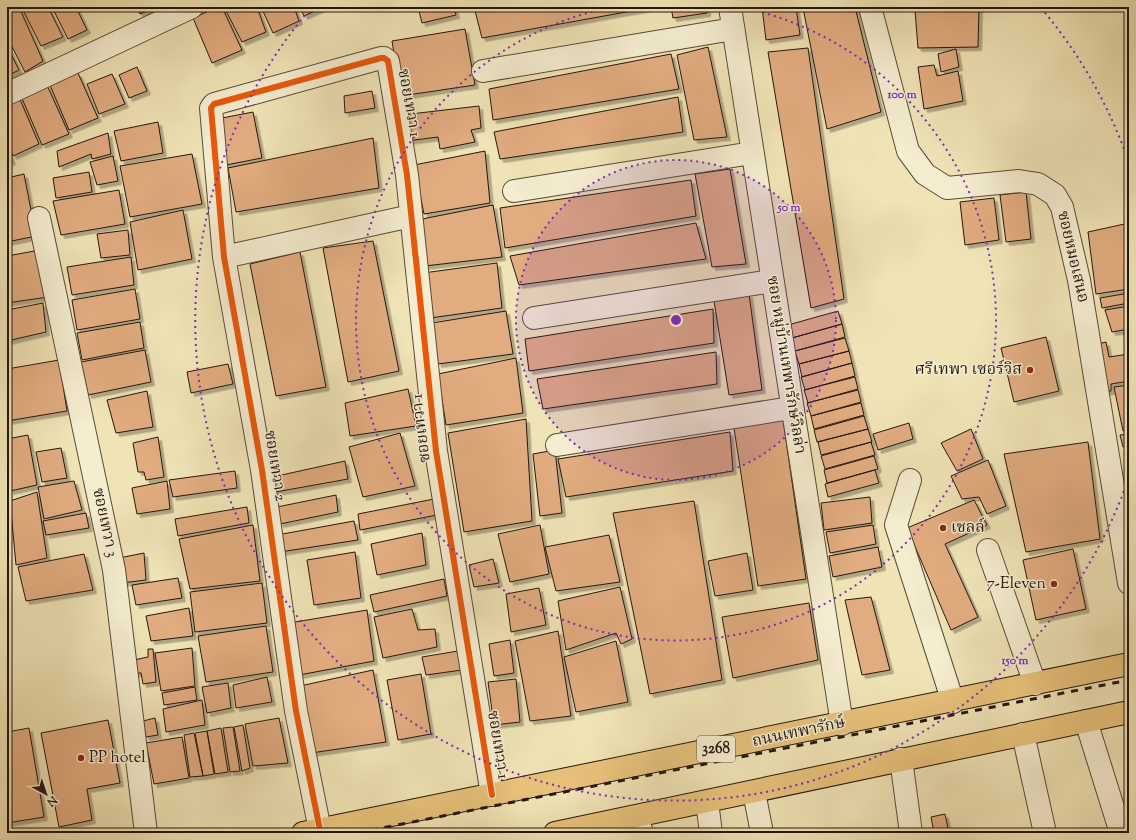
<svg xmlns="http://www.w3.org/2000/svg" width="1136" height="840" font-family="'Sorts Mill Goudy','Noto Serif Thai',serif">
<defs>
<filter id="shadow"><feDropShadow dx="3.5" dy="3.5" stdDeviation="0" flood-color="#0004"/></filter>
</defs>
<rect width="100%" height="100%" fill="#f0e4b6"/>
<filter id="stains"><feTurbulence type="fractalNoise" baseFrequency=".005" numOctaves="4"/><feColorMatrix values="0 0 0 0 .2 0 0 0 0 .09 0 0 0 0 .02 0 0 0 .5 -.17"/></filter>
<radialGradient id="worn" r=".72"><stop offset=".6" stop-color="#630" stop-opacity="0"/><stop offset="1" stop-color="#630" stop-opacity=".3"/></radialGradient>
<!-- building -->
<path fill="#e1ac80" stroke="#25160f" filter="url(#shadow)" d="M17,7H19L43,61L25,72L7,37V11Z
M24,7H48L63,37L41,46L22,8Z
M52,7H76L87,30L68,39Z
M136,7H156L140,14Z
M218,7H222L242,50L212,63L193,18Z
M224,7H257L266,32L242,42Z
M261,7H294L299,21L273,33Z
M300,7H324L304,16Z
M418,7H454L456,15L422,23Z
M474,7H654L482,38Z
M671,7H707V13L673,18Z
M762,7H796L800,35L766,40Z
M855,7L881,112L827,129L803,8Z
M962,7H979L978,47L918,48L915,10Z
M465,29L475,85L401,96L392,41Z
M7,46L19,70L7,76Z
M708,47L727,137L694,140L677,55Z
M808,48L844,299L811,308L768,52Z
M956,49L959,67L941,72L938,54Z
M671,54L679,89L493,120L489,89Z
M934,65L937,76L958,71L963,101L924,109L918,67Z
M137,67L147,91L129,98L119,75Z
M78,73L98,118L69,130L50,85Z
M112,74L125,104L99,114L87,84Z
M47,85L69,134L42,145L21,96Z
M372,91L375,108L345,113L344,96Z
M19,97L39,144L13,156L7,142V102Z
M678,97L683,132L500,159L494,132Z
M479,106L481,128L471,130L475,142L440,149L438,137L407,141L402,115Z
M253,112L262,158L221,166L217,119Z
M158,122L163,153L121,161L114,131Z
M108,133L111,154L92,159L91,154L59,167L57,151Z
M373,138L379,188L236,212L228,168Z
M7,149L12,161L7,163Z
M485,151L490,203L424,214L414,165Z
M192,154L202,204L130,217L120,166Z
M113,156L118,181L97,185L90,162Z
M730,169L746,264L712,267L695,174Z
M89,172L92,192L56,198L53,178Z
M24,174L36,236L7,242V178Z
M691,180L696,216L505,248L500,208Z
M119,190L125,224L61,235L53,201Z
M1026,192L1031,239L1006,242L1000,195Z
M994,198L999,240L965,245L960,202Z
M493,205L502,257L425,266L417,220Z
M183,210L192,259L138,270L130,222Z
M696,223L706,259L519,285L510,256Z
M1129,223V289L1096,294L1088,232Z
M128,230L130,255L101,258L97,234Z
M373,241L399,371L348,382L323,248Z
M40,250L48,297L7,303V256Z
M300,252L326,387L276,396L250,264Z
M131,257L134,285L72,295L67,267Z
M497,263L502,308L430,318L423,273Z
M135,289L140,319L77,330L72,300Z
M1129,293V303L1102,308L1100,298Z
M749,294L762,390L729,395L714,301Z
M43,303L46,332L7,341V310Z
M1129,306V329L1112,332L1105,310Z
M713,309L714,343L529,371L525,339Z
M506,311L513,354L438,364L432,323Z
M838,311L842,324L792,338L788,325Z
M140,322L144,348L82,360L77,333Z
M842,324L845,337L795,351L792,338Z
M1129,332V344H1125L1124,333Z
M1046,337L1059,391L1014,402L1001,348Z
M845,338L849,351L799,364L795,351Z
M1106,342L1109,357L1129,354V381L1111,384V391L1102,392L1094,345Z
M145,350L151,382L88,395L81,362Z
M849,351L852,363L802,377L799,364Z
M716,352L717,384L543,409L537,379Z
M516,358L523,413L446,425L438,374Z
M59,360L67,411L7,421V369Z
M852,363L855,376L805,390L801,377Z
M228,364L233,384L191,393L187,372Z
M855,377L858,389L808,403L804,390Z
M1129,385V430L1123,431L1114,387Z
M408,389L416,426L350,436L345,403Z
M858,390L861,402L811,416L807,403Z
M147,391L153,427L116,433L107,400Z
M861,403L864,415L814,429L811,416Z
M864,416L868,429L817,442L814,430Z
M526,419L532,521L464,532L448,433Z
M783,419L806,579L758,586L734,428Z
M909,423L913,439L878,450L873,434Z
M868,429L872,442L821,455L818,442Z
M971,429L983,459L957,471L941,443Z
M730,432L733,471L566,497L558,459Z
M400,433L415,486L363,497L349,447Z
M1129,434V446L1123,447L1120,435Z
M28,435L37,485L10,491L7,475V439Z
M158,437L164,477L146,480L144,472H138L133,443Z
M871,442L875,455L825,469L821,456Z
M1088,442L1100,539L1026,552L1004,454Z
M61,448L67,478L42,482L36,452Z
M555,450L562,513L540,516L533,454Z
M874,456L878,469L827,483L824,470Z
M988,460L1006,506L987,514L979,497L962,499L951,476Z
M345,461L348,479L270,493L268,478Z
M875,470L879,483L828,497L825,484Z
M235,471L237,488L173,497L169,480Z
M1129,476V507L1124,477Z
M74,481L82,510L44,519L38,487Z
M167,481L170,509L137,514L132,488Z
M37,492L47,558L16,565L10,501Z
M336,495L338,512L280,524L277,507Z
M870,497L872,523L824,530L821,503Z
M434,499L437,515L360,530L358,514Z
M974,500L987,525L945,544L978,617L951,630L907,528Z
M694,501L722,680L650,694L613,513Z
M247,507L249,523L178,536L175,519Z
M86,513L89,528L46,535L43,521Z
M354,521L358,540L280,552L277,535Z
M253,525L260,581L190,589L179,539Z
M540,525L549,574L510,582L498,534Z
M873,525L876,544L830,553L826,532Z
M422,533L426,565L377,575L371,544Z
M609,535L620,582L556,591L545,547Z
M878,547L882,567L833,577L829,556Z
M1073,549L1086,609L1036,620L1023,560Z
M355,552L361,598L314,605L307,560Z
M144,553L146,580L122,583L119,558Z
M747,553L753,590L715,596L708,561Z
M84,554L93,590L26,601L18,567Z
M493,559L499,583L474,587L469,565Z
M178,578L182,598L136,605L132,585Z
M444,579L447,596L374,612L370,595Z
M262,583L267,623L195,632L190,592Z
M620,587L632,639L621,644L616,633L566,650L558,601Z
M539,588L546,625L511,632L506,594Z
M871,597L890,670L862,675L845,600Z
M809,603L818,660L733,678L722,617Z
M189,608L193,636L151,641L146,616Z
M412,609L418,630L435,629L437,647L383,658L374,617Z
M367,610L374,661L299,675L289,623Z
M266,626L273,672L206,682L198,636Z
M558,631L571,716L530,721L515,641Z
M510,640L514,673L494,676L489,644Z
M616,641L628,702L576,712L564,657Z
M192,648L195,686L161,691L155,653Z
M148,649H153L156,682L143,684L141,673H135L134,660L148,657Z
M458,651L462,670L426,675L422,657Z
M373,670L386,742L311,753L300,686Z
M421,674L431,734L398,740L387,680Z
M267,677L272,702L236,708L233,685Z
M516,679L520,722L494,725L488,682Z
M228,683L231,708L207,713L202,687Z
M195,687L197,700L164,705L162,693Z
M202,700L205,725L166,732L163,709Z
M155,718L158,735L146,737L143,721Z
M279,718L288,763L253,766L245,724Z
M108,720L120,783L87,789L92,820L59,827L41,733Z
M243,725L250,768L242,771L234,727Z
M233,727L240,771L230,772L223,728Z
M29,728L44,817L7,823V732Z
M221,728L228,772L215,774L207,731Z
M207,731L214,774L203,776L195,733Z
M194,733L203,776L190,777L184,735Z
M182,737L189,778L154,784L146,743Z
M945,814L949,833H934L931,817Z"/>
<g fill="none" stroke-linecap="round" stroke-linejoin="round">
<!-- minor casing -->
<g stroke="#584a39" stroke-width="24">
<path id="minor" d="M730,7L842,724
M870,7L908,151L925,174L947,188L1019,181L1038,184L1055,195L1062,207L1079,280L1129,583
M483,71L733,29
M7,94L192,7
M514,191L752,153
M39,218L114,570L146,833
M224,257L411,216
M534,318L772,281
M557,445L791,408
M910,480L896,525L953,702
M988,550L1035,684
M1086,721L1121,833
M1023,734L1045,833
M901,759L911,833
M754,792L762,833
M707,802L711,833
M637,817L642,833
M320,830L296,711L262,470L224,257L211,108L214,104L381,58H384L388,61L407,175L436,451L492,795"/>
</g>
<!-- major casing -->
<g stroke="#25160f" stroke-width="24">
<path id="major" d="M303,833L1129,664
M555,833L1129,712"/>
</g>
<!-- minor -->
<use href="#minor" stroke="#f5edd0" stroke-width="22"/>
<!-- major -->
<use href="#major" stroke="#e8c27b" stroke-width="22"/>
<!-- rail -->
<path stroke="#25160f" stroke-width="3" stroke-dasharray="7 7" stroke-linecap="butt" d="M357,833L1129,680"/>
<!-- cycleway casing -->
<g stroke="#f5edd0" stroke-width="8">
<path id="cycleway" d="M320,830L296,711L262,470L224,257L211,108L214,104L381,58H384L388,61L407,175L436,451L492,795"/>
</g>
<!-- cycleway -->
<use href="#cycleway" stroke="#e8590c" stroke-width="6"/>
</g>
<!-- distance rings -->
<circle cx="676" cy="320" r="160" fill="#7b2cbf" fill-opacity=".12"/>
<g fill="none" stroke="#7b2cbf" stroke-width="2" stroke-dasharray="2 4">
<circle cx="676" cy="320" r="160"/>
<path d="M745 8A320 320 0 1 1 607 8"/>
<path d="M1128 480A480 480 0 1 1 311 8M1041 8A480 480 0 0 1 1128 160"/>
</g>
<!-- markers -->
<g fill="#8f2418" stroke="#f5edd0" stroke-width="1.5">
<circle cx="1030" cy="370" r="4"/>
<circle cx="943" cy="528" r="4"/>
<circle cx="1054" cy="584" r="4"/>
<circle cx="81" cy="758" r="4"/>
</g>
<g text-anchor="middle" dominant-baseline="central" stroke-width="3" stroke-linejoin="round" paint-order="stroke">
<!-- shield labels -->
<rect fill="#f5edd0" stroke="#635649" stroke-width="1" x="697" y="736" width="38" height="26" rx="3"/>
<g font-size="15" font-weight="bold" fill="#25160f">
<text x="716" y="749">3268</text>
</g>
<!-- street labels -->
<g font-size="16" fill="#25160f" stroke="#f5edd0">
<text transform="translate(408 103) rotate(80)">ซอยเทวา 1</text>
<text transform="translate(1072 257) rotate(77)">ซอยหมอเสนอ</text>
<text transform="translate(785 365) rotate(81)">ซอย หมู่บ้านเทพารักษ์วิลล่า</text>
<text transform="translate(422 428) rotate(-97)">ซอยเทวา 1</text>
<text transform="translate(274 466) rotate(81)">ซอยเทวา 2</text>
<text transform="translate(104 523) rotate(78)">ซอยเทวา 3</text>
<text transform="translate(799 733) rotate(-12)">ถนนเทพารักษ์</text>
<text transform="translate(497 745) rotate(81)">ซอยเทวา 1</text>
</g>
<!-- poi labels -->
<g font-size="16" fill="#25160f" stroke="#f5edd0" text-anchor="end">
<text x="1022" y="370">ศรีเทพา เซอร์วิส</text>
<text x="951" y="528" text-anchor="start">เชลล์</text>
<text x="1046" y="584">7-Eleven</text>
<text x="89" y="758" text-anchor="start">PP hotel</text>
</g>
</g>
<circle cx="676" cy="320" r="6" fill="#7b2cbf" stroke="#f5edd0" stroke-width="2"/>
<g font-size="12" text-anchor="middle" font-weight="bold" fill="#7b2cbf" stroke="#f5edd0" stroke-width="3" stroke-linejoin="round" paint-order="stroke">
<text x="902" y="98">100 m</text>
<text x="789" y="211">50 m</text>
<text x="1015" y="664">150 m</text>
</g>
<!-- margin -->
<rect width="1136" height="840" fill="none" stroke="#f0e4b6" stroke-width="24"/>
<rect x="8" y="8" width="1120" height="824" fill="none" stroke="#25160f" stroke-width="2"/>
<rect x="12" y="12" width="1112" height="816" fill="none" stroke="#25160f"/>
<!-- north arrow -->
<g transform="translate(46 794) rotate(140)" stroke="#f5edd0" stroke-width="3" paint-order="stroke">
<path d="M0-3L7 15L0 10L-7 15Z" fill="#25160f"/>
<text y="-6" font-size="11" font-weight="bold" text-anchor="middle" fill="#25160f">N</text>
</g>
<rect width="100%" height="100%" filter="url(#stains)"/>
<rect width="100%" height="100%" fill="url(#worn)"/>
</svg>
